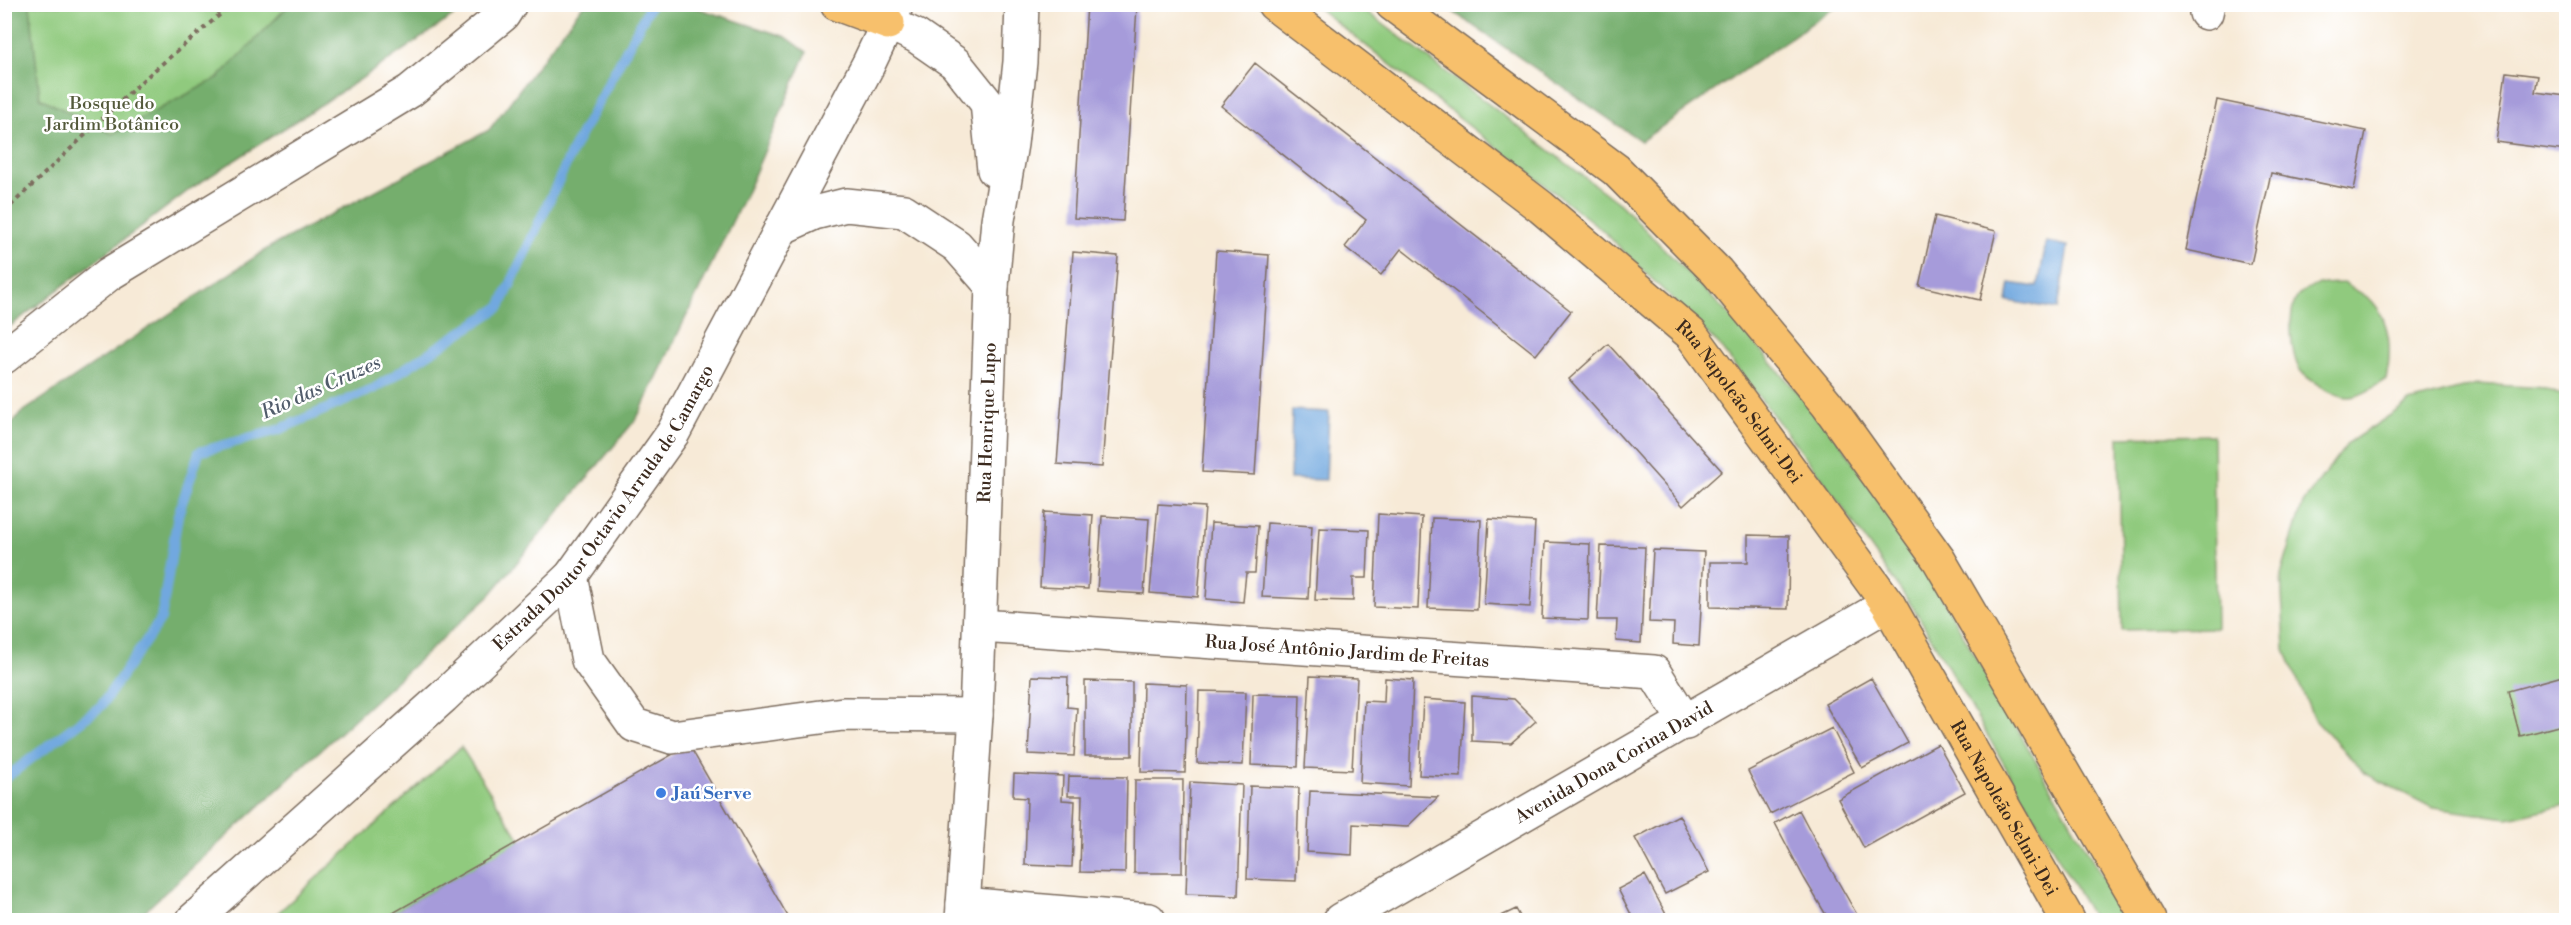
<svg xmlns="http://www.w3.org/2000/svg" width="2571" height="925" font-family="'Libre Bodoni',serif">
<rect width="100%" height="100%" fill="#fff"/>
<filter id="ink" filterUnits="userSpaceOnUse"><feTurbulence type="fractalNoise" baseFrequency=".0167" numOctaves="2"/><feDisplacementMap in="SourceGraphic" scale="12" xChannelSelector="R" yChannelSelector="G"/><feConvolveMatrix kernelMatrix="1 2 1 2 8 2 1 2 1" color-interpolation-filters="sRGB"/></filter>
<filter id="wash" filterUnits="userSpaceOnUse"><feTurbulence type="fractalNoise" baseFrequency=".008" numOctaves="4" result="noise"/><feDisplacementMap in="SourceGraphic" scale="24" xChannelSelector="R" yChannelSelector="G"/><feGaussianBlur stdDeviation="1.35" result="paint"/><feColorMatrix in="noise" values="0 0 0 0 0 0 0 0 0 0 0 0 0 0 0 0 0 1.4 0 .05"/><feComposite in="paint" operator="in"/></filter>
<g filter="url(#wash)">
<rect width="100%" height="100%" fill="#f7ead7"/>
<!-- green -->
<path fill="#90ca7e" stroke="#667a4e" stroke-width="1.5" d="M5,5H469L361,79L193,187L5,330Z
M1314,5H1358L1620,204L1736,322L1836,436L1926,570L2127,920H2094L1918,615L1821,477L1718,344L1600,228Z
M2344,283C2352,289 2365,294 2372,301C2391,321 2392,354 2386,379C2375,386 2363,396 2349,397C2337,397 2307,380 2300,370C2290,355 2286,307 2300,294C2312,283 2328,284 2344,283Z
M2477,384L2546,388L2566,396V805L2508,818L2433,808L2366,774L2314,719L2285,650L2281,575L2303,503L2348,443L2410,402Z
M2213,435L2216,628L2122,630L2119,437Z
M461,747L521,841L391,914L394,920H270Z"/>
<!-- forest -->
<path fill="#74ae6d" stroke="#586c46" stroke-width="1.5" d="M5,4L30,5L40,98L112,134L218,78L289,5H469L361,79L193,187L5,330Z
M583,5H688L786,37L807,52L749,187L637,418L490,595L135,920H5V431L21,413L270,247L489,130Z
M1443,5H1838L1641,141Z"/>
<!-- water -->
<path fill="#71a8df" stroke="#56697e" stroke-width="1.5" d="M2046,242L2068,246L2058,309L2007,301L2010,283L2038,287Z
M1292,410L1329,412L1326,480L1290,479Z"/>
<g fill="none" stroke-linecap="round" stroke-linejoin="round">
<!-- stream -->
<path stroke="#71a8df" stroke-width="10" d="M4,779L101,706L161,619L178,515L199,452L278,430L375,388L500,307L575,145L651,4"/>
</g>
<g id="blocks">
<!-- building -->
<path fill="#a69bda" d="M1087,4L1137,7L1123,221L1074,218Z
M1255,63L1571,311L1536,355L1401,249L1381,275L1345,247L1366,220L1221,106Z
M2506,72L2538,76L2535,92L2566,96V151L2496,142Z
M2217,100L2366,131L2354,190L2271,173L2251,264L2186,250Z
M1935,216L1996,231L1980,300L1919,286Z
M1216,251L1269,255L1255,475L1202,472Z
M1073,252L1118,256L1102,467L1057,464Z
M1608,344L1722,471L1683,506L1569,379Z
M1158,504L1205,507L1198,597L1150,593Z
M1044,512L1093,515L1088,589L1040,587Z
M1378,514L1422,517L1418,609L1374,607Z
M1102,516L1149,519L1144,594L1097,591Z
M1432,518L1481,520L1477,610L1428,608Z
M1489,519L1535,522L1530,607L1484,604Z
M1211,523L1258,526L1255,573H1246L1243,602L1206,599Z
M1267,523L1312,526L1308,599L1262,597Z
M1319,528L1369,530L1367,578H1353V601L1315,600Z
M1748,535L1789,536L1788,609L1710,607V562H1748Z
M1545,542L1590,544L1588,620L1542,618Z
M1601,546L1645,547L1641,643L1616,641L1617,620H1597Z
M1653,550L1704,552L1699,646L1673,644L1674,623L1649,622Z
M2566,675V724L2520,736L2508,691Z
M1032,676L1068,677L1067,707L1077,708L1074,756L1028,754Z
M1310,676L1357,678L1352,770L1305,768Z
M1385,678L1413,680L1409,786L1360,783L1364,701L1384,702Z
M1871,678L1908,743L1862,768L1825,704Z
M1085,681L1132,682V756H1085Z
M1143,683L1187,685L1185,773L1141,772Z
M1199,691L1246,692L1243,765L1197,763Z
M1253,694L1300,695L1298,767L1251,765Z
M1472,696L1514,699L1536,721L1511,743L1472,741Z
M1423,699L1465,702L1461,777L1419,775Z
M1832,728L1854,772L1770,814L1748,771Z
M1938,744L1965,792L1864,848L1838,799Z
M689,745L790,920H394L391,914Z
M1014,774L1063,776L1062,800L1075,801L1072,867L1025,865L1027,798L1013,797Z
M1069,776L1127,777L1125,873L1080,872L1082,796H1068Z
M1135,780H1183L1182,873H1134Z
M1190,782L1242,785L1238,896L1186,894Z
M1250,786L1299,788L1296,881L1247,879Z
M1310,791L1438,797L1407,827L1353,824L1352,855L1307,852Z
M1799,810L1829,866L1860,920H1829L1804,878L1775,823Z
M1679,815L1709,872L1665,894L1635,838Z
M1645,875L1669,920H1634L1618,889Z
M1516,909L1522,920H1493Z"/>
</g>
</g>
<g filter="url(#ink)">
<use href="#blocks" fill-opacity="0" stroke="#7d6d5f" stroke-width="1.5"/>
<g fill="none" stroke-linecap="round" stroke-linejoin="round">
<!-- minor casing -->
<g stroke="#7d6d5f" stroke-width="36">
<g id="minor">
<path d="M2206,13L2208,4"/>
<path d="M888,23L916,36L955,63L987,103L994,170"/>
<path d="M781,228L814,213L846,205L904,211L957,246L992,286"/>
<path d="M4,357L109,274L410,91L503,15L510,4"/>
<path d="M571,576L588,660L634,725L672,737L843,714L976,715"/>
<path id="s1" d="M980,626L1654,672L1686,723"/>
<path d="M963,904L1149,920"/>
<path id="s2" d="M193,920L443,697L571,576L673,433L868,65L897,4"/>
<path id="s3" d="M962,920L976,715L992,286L998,220L1011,144L1020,62L1022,4"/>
<path id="s4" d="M1340,920L1888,604"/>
</g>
</g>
<!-- major casing -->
<g stroke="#7d6d5f" stroke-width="36">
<g id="major">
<path d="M837,4L888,23"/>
<path id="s5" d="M1274,4L1541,207L1691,334L1888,604L2068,920"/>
<path d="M1392,4L1616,170L1717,272L1827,404L1939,560L2149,920"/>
</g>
</g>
<!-- path -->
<path stroke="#7d6d5f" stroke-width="4" stroke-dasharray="4.5 4.5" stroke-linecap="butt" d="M4,212L143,80L223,12L237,4"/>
<!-- minor -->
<use href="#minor" stroke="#fff" stroke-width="33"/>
<!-- major -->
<use href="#major" stroke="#f7c06c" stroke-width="33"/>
</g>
</g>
<!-- markers -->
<circle fill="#3f7fe0" stroke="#fff" stroke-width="2" cx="661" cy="793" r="6"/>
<g text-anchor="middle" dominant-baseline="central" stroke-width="5" stroke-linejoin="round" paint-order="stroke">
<!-- park labels -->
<g font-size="18" fill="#545a3b" stroke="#fff">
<text x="112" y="103">Bosque do<tspan x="112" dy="21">Jardim Botânico</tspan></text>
</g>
<!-- street labels -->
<g font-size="18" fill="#3b2a1e" stroke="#fff">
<text stroke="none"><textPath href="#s5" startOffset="615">Rua Napoleão Selmi-Dei</textPath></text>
<text stroke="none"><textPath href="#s3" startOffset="498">Rua Henrique Lupo</textPath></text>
<text stroke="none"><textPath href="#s2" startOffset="585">Estrada Doutor Octavio Arruda de Camargo</textPath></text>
<text stroke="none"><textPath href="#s1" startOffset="368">Rua José Antônio Jardim de Freitas</textPath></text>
<text stroke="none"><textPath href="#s4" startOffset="316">Avenida Dona Corina David</textPath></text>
<text stroke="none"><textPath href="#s5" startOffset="1101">Rua Napoleão Selmi-Dei</textPath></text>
</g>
<!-- shop labels -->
<g font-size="18" font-weight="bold" fill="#366cbe" stroke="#fff" text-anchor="start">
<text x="673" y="793">Jaú Serve</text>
</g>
<!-- water labels -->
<g font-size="20" font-style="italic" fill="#515c6b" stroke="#fff">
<text transform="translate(321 388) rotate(-24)">Rio das Cruzes</text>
</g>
</g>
<!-- margin -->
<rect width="2571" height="925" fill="none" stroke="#fff" stroke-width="24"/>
</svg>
